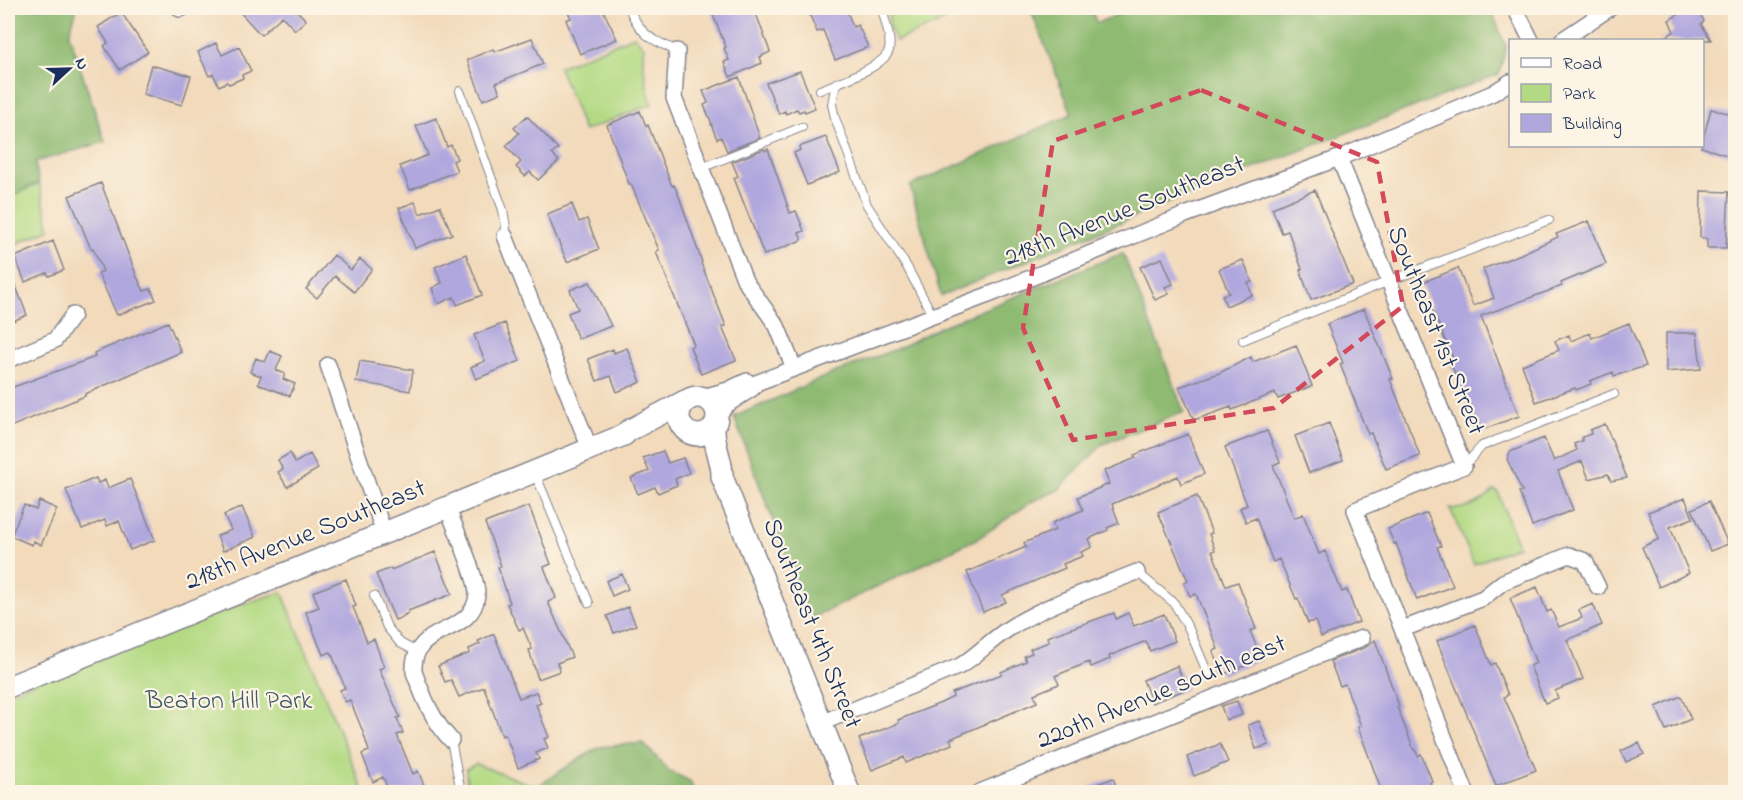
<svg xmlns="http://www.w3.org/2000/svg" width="1743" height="800" font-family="'Indie Flower',sans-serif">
<rect width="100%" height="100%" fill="#fcf5e5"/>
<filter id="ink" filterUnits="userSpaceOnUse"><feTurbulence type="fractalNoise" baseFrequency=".0167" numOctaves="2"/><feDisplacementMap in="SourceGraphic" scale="12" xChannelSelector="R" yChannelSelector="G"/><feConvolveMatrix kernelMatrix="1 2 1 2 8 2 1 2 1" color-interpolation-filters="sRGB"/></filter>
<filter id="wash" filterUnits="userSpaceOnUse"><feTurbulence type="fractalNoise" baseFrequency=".008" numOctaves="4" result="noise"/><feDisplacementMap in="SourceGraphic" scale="24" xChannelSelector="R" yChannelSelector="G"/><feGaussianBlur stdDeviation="1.35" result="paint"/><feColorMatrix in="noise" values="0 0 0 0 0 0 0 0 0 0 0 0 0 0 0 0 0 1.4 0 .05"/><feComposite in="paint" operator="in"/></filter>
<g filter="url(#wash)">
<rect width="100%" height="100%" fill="#f2dabb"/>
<!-- green -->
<path fill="#b3da83" stroke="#678470" stroke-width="1.5" d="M888,8H975L896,41L889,26Z
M634,36L644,47C641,61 647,90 652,104L584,131L559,67Z
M39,183L50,229L8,247V197Z
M1494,490L1498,492L1518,546L1474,564L1450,508C1465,511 1483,502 1494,490Z
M282,592L364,792H8V693L176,624Z
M476,764L537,787L535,792H467L466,769Z"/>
<!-- forest -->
<path fill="#8eba71" stroke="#547468" stroke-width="1.5" d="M8,8H77L69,34L105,142L35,162L39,183L8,197Z
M1030,8H1090L1097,23L1134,8H1490L1506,46L1499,74L1227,179L941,296L910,186L1072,114Z
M1123,253L1184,412L1103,444L1058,490L1033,501L980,537L810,619L734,417L831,374L899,348L940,327Z
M643,743L669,771L690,781L694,792H535L537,787L574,762L600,747Z"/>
<g id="blocks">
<!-- building -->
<path fill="#b0a7de" d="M236,8H294L306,20L295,30L282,16L261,35Z
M566,8H602L617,39L580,54L566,20L571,18Z
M710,8H754L770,52L760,57L762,63L730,77L724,62L729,60L724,48L726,47Z
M807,8H846L853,27L858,25L868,47L835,60L823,30L817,32Z
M1689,8H1697L1704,21L1701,24L1711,40H1660L1674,32L1669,20Z
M121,12L148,52L120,70L104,46L108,43L98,27Z
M532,38L543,64L496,83L500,93L483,100L467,60L493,49L494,52Z
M216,43L222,55L239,47L251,71L242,75L243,78L229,84L227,82L219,86L213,74L209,76L198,52Z
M151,65L191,76L182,105L143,94Z
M800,71L815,108L805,112L804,110L799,112L797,109L786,114L785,111L779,114L766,83Z
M739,77L760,138L727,151L721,137L717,139L711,124H712L704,105L708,103L703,91Z
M1711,109L1732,114L1729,126L1732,128L1730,137L1736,139V158L1701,147Z
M640,111L646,126L648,125L672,186L674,185L680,199L702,262L701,263L726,326L722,327L736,360L701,374L690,347L694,345L656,252L659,250L631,184H629L607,125Z
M527,116L558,149L552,154L559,161L538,180L530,172L525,176L516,167L521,162L506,146L519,133L514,128Z
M436,118L447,147L451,145L457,159L453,161L457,171L410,190L400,166L428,155L416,126Z
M826,137L840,172L807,185L794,153L800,150L799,147Z
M764,149L765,151L768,149L790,213L796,211L804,231L799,233L802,240L764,255L734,178L738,176L732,162Z
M101,183L137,277L144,291L151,289L156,300L117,315L98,273L103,271L93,248L91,249L69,196Z
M1315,190L1353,284L1311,300L1300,270L1302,269L1288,231L1282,233L1272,208Z
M1701,191L1729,192L1726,248H1707V239L1700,237Z
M415,202L420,214L440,206L452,234L415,248L399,208Z
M572,204L579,222L587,219L599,249L567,262L547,214Z
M1589,221L1606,264L1561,283L1562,286L1481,316L1519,416L1479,431L1450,362L1454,361L1421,283L1458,268L1473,306L1494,298L1483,269L1521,254L1558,237L1556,234Z
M53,241L64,270L49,276L47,273L25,282L15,257Z
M466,254L482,295L457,305L454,297L438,304L432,288L442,283L435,267Z
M334,255L351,270L360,259L372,269L354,292L335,276L317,298L306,289Z
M1162,258L1173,284L1165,287L1169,294L1155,300L1140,267Z
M1243,260L1252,282L1248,283L1252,295L1226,306L1222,295L1229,293L1219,269Z
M8,266L27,315L8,323Z
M590,282L611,326L578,339L568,313L578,309L570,290Z
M1364,309L1393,379H1390L1420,456L1386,469L1371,433L1368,434L1340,364L1343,363L1327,324Z
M168,322L181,352L85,394V396L8,428V389L95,357L94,353Z
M505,323L520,361L476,379L471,367L485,361L474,335Z
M1629,323L1646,366L1614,376L1613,372L1590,381L1591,384L1576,390L1575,388L1536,402L1522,365L1559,350L1555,341L1569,335L1571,341L1590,333L1592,338Z
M1666,333H1697L1701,369L1666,372Z
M1296,345L1312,386L1278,399L1275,393L1232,410L1231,407L1194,420L1179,387L1219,373L1251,357L1253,362Z
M627,348L641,382L617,392L611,376L597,381L588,359L613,349L614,353Z
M270,351L282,356L276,370L285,374L283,379L295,384L290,396L258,384L261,376L250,372L256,358L265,362Z
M360,361L413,370L410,391L356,382Z
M1329,423L1343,460L1309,473L1295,436Z
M1605,424L1627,478L1611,481L1608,474L1589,479L1582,461L1558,471L1573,510L1532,526L1519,492L1522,491L1507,459L1510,452L1544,438L1554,461L1577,450L1574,444L1582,441V437L1591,434L1590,430Z
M1267,431L1280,462L1273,465L1294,518L1303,514L1319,554L1325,551L1342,592L1347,590L1359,622L1321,637L1315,621L1308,623L1298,598L1296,599L1279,559L1273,562L1256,518L1246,522L1240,508L1247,505L1225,447Z
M1188,434L1204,474L1181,484L1178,476L1112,504L1119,523L1107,528L1108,530L1089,539L1092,547L1081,552L1083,556L1063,564L1065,568L1002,595L1006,602L983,612L967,572L1026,547L1024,543L1055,530L1052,523L1083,510L1078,497L1109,484L1104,471L1136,458L1134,455Z
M663,451L668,463L683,458L689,473L675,479L677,485L658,493L655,487L638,494L631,478L649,471L643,458Z
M290,453L295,463L310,454L318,469L287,487L278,472L283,469L278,460Z
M96,478L98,483L105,480L108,488L130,479L155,540L130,550L119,521L107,526L105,520L82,529L66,490Z
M1197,496L1212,533L1209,534L1215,550L1212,551L1226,586L1238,582L1256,629L1250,631L1262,659L1222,675L1213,651L1218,649L1196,594L1190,596L1184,583L1188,581L1158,512Z
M1685,498L1693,518L1670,527L1689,573L1659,587L1642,547L1659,539L1648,512Z
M39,501L57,509L41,545L34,541L32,545L11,536L24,505L36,510Z
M1709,501L1728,544L1710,551L1692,509Z
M529,506L551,564L544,567L556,598L548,602L572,657L557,663L560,671L538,679L529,650L532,649L523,628L519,630L507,604L510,603L498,567L501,566L485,523Z
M242,507L255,537L223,551L217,536L231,530L224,515Z
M1427,513L1441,546L1437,547L1453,586L1417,600L1396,543L1394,544L1388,529Z
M435,552L452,594L408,611L409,613L404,615L405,616L395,620L376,574L391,568V570Z
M622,574L628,589L612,596L606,581Z
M346,579L356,606L353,607L367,642L374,639L384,667L379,669L400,717L397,718L403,733L397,735L413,774L418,771L427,792H389L383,777L373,782L362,754L369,751L363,732L350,700L345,702L340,690L345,688L331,652L323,655L306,612L319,607L313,592Z
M1537,587L1547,612L1551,610L1559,627L1582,618L1579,610L1593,604L1602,625L1567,640L1583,679L1555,691L1558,698L1545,703L1530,666L1536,663L1510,598Z
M628,607L636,625L614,633L607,616Z
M1114,613L1116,619L1128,613L1134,626L1164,614L1175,641L1150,651L1146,641L1109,656L1110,659L1091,667L1089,662L1055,676L1059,684L1034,694L1037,702L950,739L952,744L906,763L904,757L872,770L859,739L899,723L898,720L941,703L953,697L952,693L1002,674L1001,672L1026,661L1024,656L1032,653L1030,649L1049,642L1047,637Z
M1475,625L1491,665L1495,663L1508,695L1504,697L1536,770L1496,786L1437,641Z
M494,634L519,698L536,692L541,703L536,705L549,737L544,739L548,748L536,753L539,759L518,768L505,734L502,736L484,687L459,697L451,680L445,682L438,666L470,653L469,649L480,644L478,641Z
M1375,640L1399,706L1397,707L1414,750L1415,749L1418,756L1421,754L1432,781L1430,782L1434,792H1382L1358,727L1361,726L1345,684L1340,686L1330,661L1366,647Z
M1177,666L1187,689L1152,703L1143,680Z
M1681,696L1691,719L1666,730L1656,707Z
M1237,701L1242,715L1226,720L1221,706Z
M1259,721L1269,745L1256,749L1248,725Z
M1639,743L1644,754L1626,762L1621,751Z
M1220,744L1228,762L1194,776L1187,757Z
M1113,778L1119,792H1077Z"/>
</g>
</g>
<g filter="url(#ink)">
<use href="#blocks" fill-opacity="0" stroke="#86848c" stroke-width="1.5"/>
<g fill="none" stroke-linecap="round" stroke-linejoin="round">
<!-- lane casing -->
<g stroke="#86848c" stroke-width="10">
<path id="lane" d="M629,8C641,36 651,39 677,51
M836,83L832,104L835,118L867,205L907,267L933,316
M820,90C835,84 885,67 889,50C892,38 884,20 882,8
M460,91L503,210L506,227L505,236
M701,168L802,127
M1243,340L1389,281L1549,220
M1464,466L1482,446L1614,394
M535,473L589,603
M1137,572L1174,603L1189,629L1208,674
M374,596L387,627L400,643L417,652
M451,740L461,792"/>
</g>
<!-- street casing -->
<g stroke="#86848c" stroke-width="18">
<path id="street" d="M1515,8L1531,40
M180,9L183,8
M1562,40L1610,8
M677,51L674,98L745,281L777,326L794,368
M1339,158L1464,466L1355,510C1393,604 1428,698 1466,792
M505,236L590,449
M8,360L55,340L73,315
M328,365L384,533
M703,397L728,390L747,381
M717,416L728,404L753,388L756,383L996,292L1185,215L1339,158L1493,93L1510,82
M447,507C454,525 478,579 477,595C473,638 411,622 414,672C423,696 432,720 451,740
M1403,629L1483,598L1503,582L1569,555L1585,561L1598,587
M821,723L960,666C980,653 996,635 1016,624C1053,602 1097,588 1137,572
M980,792L1362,638"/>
</g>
<!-- secondary casing -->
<g stroke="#86848c" stroke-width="24">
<path id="secondary" d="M679 416a19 19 0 1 1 38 0a19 19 0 1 1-38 0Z
M714,427C713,446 723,461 722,477L849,792
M8,687L624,435L628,431L685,401"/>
</g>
<!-- lane -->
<use href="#lane" stroke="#fff" stroke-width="8"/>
<!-- street -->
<use href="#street" stroke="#fff" stroke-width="15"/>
<!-- secondary -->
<use href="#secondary" stroke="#fff" stroke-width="21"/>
</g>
</g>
<!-- marked area -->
<path fill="none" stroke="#d1495b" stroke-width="4.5" stroke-dasharray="12 8" stroke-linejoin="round" d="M1201,90L1377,162L1403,306L1274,408L1073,440L1023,328L1053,141Z"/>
<g text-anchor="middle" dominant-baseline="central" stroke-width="4.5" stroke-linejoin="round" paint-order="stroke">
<!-- street labels -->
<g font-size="26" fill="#1b2f5e" stroke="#fcf5e5">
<text transform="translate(1125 212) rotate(-22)">218th Avenue Southeast</text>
<text transform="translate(1435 331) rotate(68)">Southeast 1st Street</text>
<text transform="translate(306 536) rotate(-22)">218th Avenue Southeast</text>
<text transform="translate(811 624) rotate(68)">Southeast 4th Street</text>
<text transform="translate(1162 693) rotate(-22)">220th Avenue south east</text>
</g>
<!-- park labels -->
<g font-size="26" fill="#415a67" stroke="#fcf5e5">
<text x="229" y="702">Beaton Hill Park</text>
</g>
</g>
<!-- margin -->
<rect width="1743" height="800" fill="none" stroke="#fcf5e5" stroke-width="30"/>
<!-- legend -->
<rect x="1509" y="39" width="195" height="108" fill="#fcf5e5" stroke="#a2a6af" stroke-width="1.5"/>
<rect x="1521" y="58" width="30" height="9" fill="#ffffff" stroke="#a2a6af" stroke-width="1.5"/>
<text x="1563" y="69" font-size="18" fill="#1b2f5e">Road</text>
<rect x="1521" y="84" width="30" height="18" fill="#b3da83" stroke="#a2a6af" stroke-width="1.5"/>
<text x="1563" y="99" font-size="18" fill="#1b2f5e">Park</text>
<rect x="1521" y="114" width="30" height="18" fill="#b0a7de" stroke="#a2a6af" stroke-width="1.5"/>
<text x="1563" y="129" font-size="18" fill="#1b2f5e">Building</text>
<!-- north arrow -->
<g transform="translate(69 69) rotate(68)" stroke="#fcf5e5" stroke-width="4.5" paint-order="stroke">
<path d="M0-4.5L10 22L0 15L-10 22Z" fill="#1b2f5e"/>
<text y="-9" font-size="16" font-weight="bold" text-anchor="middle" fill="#1b2f5e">N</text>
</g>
</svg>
